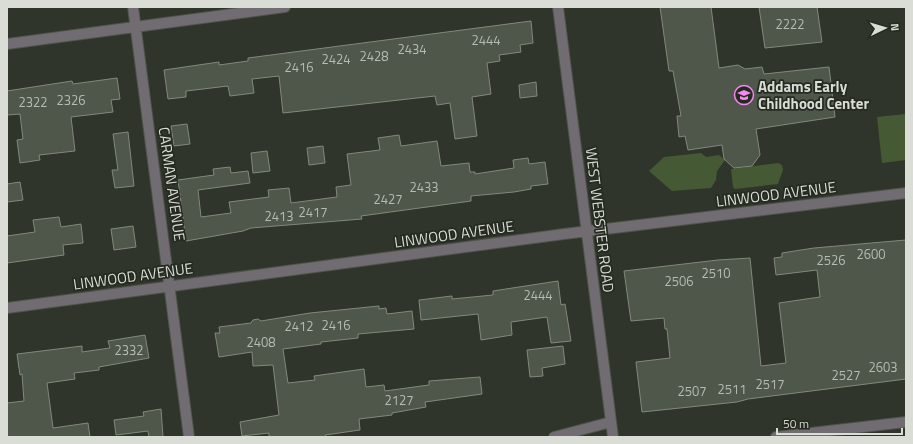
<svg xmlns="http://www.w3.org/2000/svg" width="913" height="444" font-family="'Titillium Web',sans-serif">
<rect width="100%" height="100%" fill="#2f352a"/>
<!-- green -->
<path fill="#465935" d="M906,114V160L882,163L877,117Z
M701,153L706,157L719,155L725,160L717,171L716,180L711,188L672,191L649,171L664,157Z
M778,163L782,165L783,170L778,184L735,189L733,187L731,169Z"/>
<!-- building -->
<path fill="#4f564a" stroke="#82897c" d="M660,7H711L719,68L738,65L745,69L762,67L764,74L829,67L835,117L756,129L760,155L752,166L734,168L724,159L722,145L688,150L685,136L679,137L677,116H681L673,71H669Z
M759,7H817L822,42L765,48Z
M531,21L533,43L520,45L521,52L499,55L500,61L487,63L491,94L472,97L477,136L455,139L450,103L437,105L435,96L283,113L279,76L252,79L254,93L230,96L228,86L186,91V97L168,99L164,70L219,62V65L248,61V58Z
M117,78L120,99L111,100L113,112L71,117L75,151L39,155L40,160L20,163L17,140L23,139L20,114L7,115V91L72,81L73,84Z
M536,82L537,96L520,98L519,85Z
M187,124L190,144L174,146L171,126Z
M128,132L134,186L115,188L112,170H118L113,134Z
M399,135L401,146L437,141L441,166L469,163L470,172H475V174L514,168L513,160L528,158L529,164L545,162L548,184L531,186V189L514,192L471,196V201L361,216L362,219L251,228L243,231L186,241L178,180L214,175L213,169L230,167L231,173L248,171L250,183L198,190L201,217L231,213L229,202L269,197L268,190L289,188L291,203L337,197L336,187L351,185L347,154L380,150L378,138Z
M323,146L325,163L309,165L307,148Z
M267,151L270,171L253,173L251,153Z
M20,182L23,200L7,202V184Z
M59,217L61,227L81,224L83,243L63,245L64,255L7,263V236L35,232L33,220Z
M133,226L136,247L114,250L111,229Z
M906,240V379L748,399L737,402L642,412L636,362L670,358L667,329H665L664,318L631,321L624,271L718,260L750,258L761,366L786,363L779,303L820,297L817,270L776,275L774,258L782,257V253L814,248Z
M558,281L561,305L565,304L571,341L551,343L547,317L511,322L512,335L481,340L478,314L421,320L419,300L452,296V299L493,295V291Z
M379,306V309L386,308L387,314L412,311L414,329L358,334V338L321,342V344L283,349L288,383L315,380L314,376L364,369L366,387L384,385L385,391L429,385V381L480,377L482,394L425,402L426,407L392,413V415L359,419L360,430L325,435L326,437H269V433L242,436L240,422L279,415L273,365L253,366L252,352L219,357L215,333H220L219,327L251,323L253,320L258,319L261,321L310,313Z
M145,335L149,358L99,367V370L74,373L75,379L47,383L53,428L88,423L90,437H7V403L24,401L22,374L20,375L17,354L82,346V352L110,348L108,341Z
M563,346L565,364L542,368L543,376L530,377L527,350Z
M161,409L163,437H149L148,431L116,435L114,420L144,416L143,412Z"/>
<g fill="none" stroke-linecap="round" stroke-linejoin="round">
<!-- minor casing -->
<g stroke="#4e5349" stroke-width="12">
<path id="minor" d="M133,7L189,437
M558,7L613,437
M7,44L285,7
M7,308L564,234L906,193
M554,437L611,422
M776,437L906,422"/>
</g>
<!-- minor -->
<use href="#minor" stroke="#716c71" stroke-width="10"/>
</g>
<!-- icons -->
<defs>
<g id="school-ring" transform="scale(1)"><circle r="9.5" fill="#252b20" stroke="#f489f0" stroke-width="1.5"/><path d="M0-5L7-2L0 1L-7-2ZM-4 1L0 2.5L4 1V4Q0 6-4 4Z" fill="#f489f0"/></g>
</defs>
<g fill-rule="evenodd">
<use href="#school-ring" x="744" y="95"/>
</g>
<g text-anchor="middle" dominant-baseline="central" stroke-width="3.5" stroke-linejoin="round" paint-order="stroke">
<!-- number labels -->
<g font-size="13" fill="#b6bbb3">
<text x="790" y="24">2222</text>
<text x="486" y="40">2444</text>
<text x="412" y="49">2434</text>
<text x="374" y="56">2428</text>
<text x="336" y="59">2424</text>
<text x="299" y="67">2416</text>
<text x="71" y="100">2326</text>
<text x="33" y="102">2322</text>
<text x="424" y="187">2433</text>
<text x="388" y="199">2427</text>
<text x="313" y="212">2417</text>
<text x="279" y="216">2413</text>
<text x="871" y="254">2600</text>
<text x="831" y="260">2526</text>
<text x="716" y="273">2510</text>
<text x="679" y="281">2506</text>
<text x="538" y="295">2444</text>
<text x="336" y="325">2416</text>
<text x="299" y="326">2412</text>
<text x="261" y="342">2408</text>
<text x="129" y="350">2332</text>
<text x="883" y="367">2603</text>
<text x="846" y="375">2527</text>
<text x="770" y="384">2517</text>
<text x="732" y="389">2511</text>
<text x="692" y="391">2507</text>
<text x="399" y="400">2127</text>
</g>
<!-- poi labels -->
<g font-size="15" font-weight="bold" fill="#d9ddd6" stroke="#252b20" text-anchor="start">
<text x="758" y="86">Addams Early<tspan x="758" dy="17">Childhood Center</tspan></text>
</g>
<!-- street labels -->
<g font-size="15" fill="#d9ddd6" stroke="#252b20">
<text transform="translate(172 184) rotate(82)">CARMAN AVENUE</text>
<text transform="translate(776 194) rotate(-7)">LINWOOD AVENUE</text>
<text transform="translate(600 220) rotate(83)">WEST WEBSTER ROAD</text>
<text transform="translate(454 234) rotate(-8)">LINWOOD AVENUE</text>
<text transform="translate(133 276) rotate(-8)">LINWOOD AVENUE</text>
</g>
</g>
<!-- border -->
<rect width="913" height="444" fill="none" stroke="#d9ddd6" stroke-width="16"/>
<!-- north arrow -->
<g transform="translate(885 28) rotate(85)" stroke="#252b20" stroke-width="3" paint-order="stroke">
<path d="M0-3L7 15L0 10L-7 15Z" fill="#d9ddd6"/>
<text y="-6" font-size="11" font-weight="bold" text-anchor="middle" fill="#d9ddd6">N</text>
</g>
<!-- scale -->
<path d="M777 428v6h125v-6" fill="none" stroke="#d9ddd6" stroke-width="2"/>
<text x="783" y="428" font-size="12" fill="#d9ddd6" stroke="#252b20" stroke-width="3" paint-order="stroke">50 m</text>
</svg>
